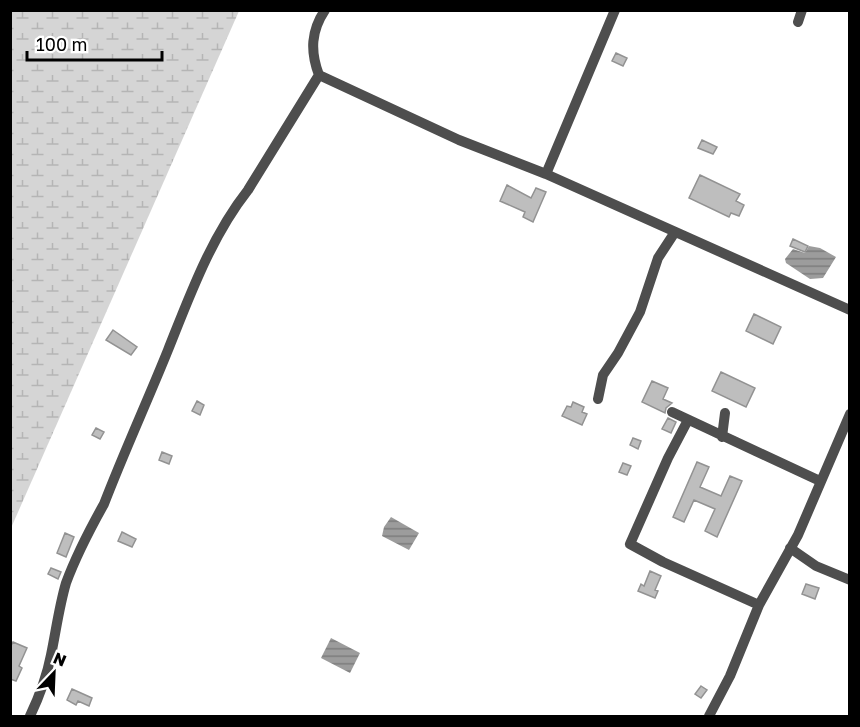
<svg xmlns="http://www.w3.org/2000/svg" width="860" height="727" font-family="'Golos Text',sans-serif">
<defs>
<pattern id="wetland-marsh" width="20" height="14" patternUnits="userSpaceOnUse" patternTransform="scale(1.5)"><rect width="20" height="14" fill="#d5d5d5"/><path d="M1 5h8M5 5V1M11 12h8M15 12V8" fill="none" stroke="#b5b5b5"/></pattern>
<pattern id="water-rules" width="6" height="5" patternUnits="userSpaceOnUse" patternTransform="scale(1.5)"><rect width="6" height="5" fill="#9c9c9c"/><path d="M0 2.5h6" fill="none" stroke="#7d7d7d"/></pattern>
</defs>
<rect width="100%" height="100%" fill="#fff"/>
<!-- wetland -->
<path fill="url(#wetland-marsh)" d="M11,10L239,11L11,528L10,11Z"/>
<!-- water -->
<path fill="url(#water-rules)" d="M809,246L820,248L836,257L823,278L810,279L786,263L785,259L793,249L805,253Z
M391,517L419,533L409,550L382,536L384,527Z
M331,638L360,653L350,673L321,658Z"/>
<!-- building -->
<path fill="#bebebe" stroke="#929292" stroke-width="1.5" d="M616,53L627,58L623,66L612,61Z
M702,140L717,147L713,154L698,148Z
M700,175L740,194L736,201L744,205L739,216L731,213L729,217L689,198Z
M507,185L531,198L536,188L546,192L533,222L523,217L525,212L500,201Z
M793,239L808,246L805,252L790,246Z
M754,314L781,327L773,344L746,331Z
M113,330L137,347L131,355L106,340Z
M721,372L755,388L746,407L712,391Z
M652,381L668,388L663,399L672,403L666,408L665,413L642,402Z
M197,401L204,405L200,415L192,411Z
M573,402L584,407L582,412L587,414L582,425L562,416L567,406L571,407Z
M668,418L676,422L671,433L662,429Z
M96,428L104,432L100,439L92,435Z
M633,438L641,441L638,449L630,445Z
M162,452L172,456L169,464L159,460Z
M697,462L709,467L700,487L721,496L730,476L742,481L717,537L705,531L715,509L694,500L684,522L673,517Z
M623,463L631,466L627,475L619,472Z
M122,532L136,539L132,547L118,541Z
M65,533L74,537L66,557L57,553Z
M51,568L61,572L58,579L48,574Z
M650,571L661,576L655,590L658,591L655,598L638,591L641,584L644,586Z
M806,584L819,588L815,599L802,594Z
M13,642L27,648L19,666L22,668L16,681L10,679V647Z
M701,686L707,690L701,698L695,694Z
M72,689L92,698L89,706L78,701L76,705L67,700Z"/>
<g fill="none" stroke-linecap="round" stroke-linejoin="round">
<!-- street -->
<path stroke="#4e4e4e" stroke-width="10" d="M325,10C311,31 310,51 319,75L459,140L546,174L850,310
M798,22L802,10
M546,174L615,10
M598,399L603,375L618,353L640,312L658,258L675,232
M672,412L820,481
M688,420L668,458L630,544L663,562L759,605
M722,437L725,413
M790,548L816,566L850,580
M30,716C39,697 47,676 51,655C56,631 59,607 66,583C76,556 90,529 104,504C124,452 147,402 168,350C190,295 211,237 248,190L319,75
M709,716L730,676L759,605L798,535L850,414"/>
</g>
<!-- border -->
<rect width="860" height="727" fill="none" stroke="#000000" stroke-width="24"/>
<!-- north arrow -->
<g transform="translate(54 673) rotate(23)" stroke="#ffffff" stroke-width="4.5" paint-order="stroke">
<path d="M0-4.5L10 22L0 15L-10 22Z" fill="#000000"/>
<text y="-9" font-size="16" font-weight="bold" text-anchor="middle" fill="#000000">N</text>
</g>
<!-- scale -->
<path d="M27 51v9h135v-9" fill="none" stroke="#000000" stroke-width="3"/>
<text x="36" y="51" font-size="18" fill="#000000" stroke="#ffffff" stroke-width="4.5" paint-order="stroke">100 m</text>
</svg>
